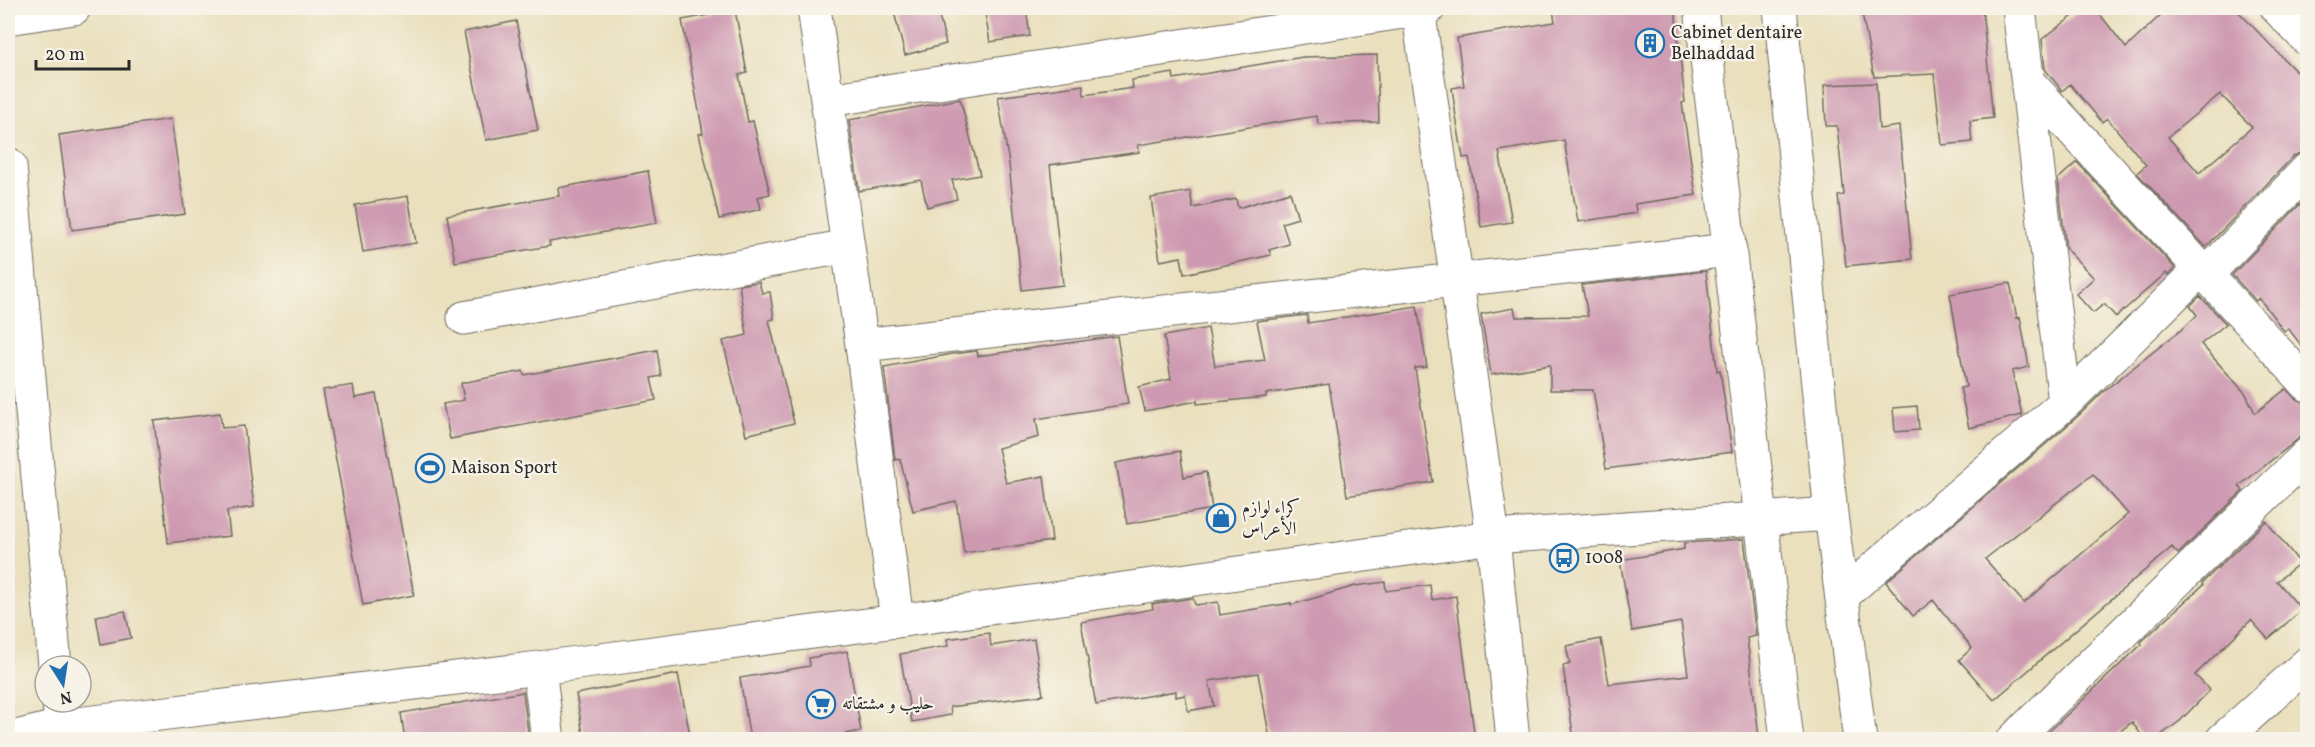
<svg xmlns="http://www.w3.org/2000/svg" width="2315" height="747" font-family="Vollkorn,Amiri,serif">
<rect width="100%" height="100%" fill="#f7f3e8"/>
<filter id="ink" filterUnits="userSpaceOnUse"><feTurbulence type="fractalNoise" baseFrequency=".0167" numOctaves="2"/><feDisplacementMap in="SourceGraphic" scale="12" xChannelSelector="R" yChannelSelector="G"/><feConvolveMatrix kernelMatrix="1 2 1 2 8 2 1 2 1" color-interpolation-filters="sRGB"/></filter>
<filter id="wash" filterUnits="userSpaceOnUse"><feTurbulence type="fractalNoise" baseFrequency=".008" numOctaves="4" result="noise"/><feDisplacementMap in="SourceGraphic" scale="24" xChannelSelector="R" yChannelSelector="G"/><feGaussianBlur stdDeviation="1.35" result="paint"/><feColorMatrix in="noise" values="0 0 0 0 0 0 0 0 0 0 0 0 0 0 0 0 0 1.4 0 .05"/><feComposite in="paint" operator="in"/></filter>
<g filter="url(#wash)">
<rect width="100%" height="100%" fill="#eae0bd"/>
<g id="blocks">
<!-- building -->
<path fill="#ce9ab1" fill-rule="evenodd" d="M893,8H937L946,44L905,55Z
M984,8H1026L1030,36L990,42Z
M1567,8H1606L1607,10L1675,8L1685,102L1682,103L1696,195L1635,204L1636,213L1578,222L1564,140L1499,151L1512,222L1481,227L1469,157L1463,158L1456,117L1452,88L1464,86L1457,38L1555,22L1553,10Z
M1861,8H1982L1993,118L1970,121L1972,142L1942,145L1934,74L1874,77Z
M2084,8H2095L2126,48L2168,8H2235L2307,83V151L2294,156L2206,247L2137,173L2146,165L2107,118L2102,122L2070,84L2062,91L2045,69L2042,39ZM2220,94L2252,127L2199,173L2168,137Z
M735,10L747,73L739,75L748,122L753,121L770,194L758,197L761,209L719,219L699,134L703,133L682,20Z
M516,21L538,130L486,140L464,32Z
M1377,55L1379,122L1318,124L1317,116L1138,145L1139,152L1050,165L1063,285L1022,290L1009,164L998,97L1083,85L1084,95L1133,88L1132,80L1173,73L1174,79L1303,57Z
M1876,83L1879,129L1899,126L1912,259L1846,266L1838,196L1844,195L1837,126H1826L1824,85Z
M960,99L980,175L952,180L957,199L927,207L921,180L859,191L849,120Z
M171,119L185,214L72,230L59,135Z
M2077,162L2175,268L2168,275L2166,273L2116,317L2104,304L2093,313L2076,294L2094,278L2066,249L2058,179Z
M648,171L657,223L549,242L550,246L455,262L447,215L559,196L558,188Z
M1190,191L1193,208L1236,199L1238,208L1290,192L1298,218L1282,223L1289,244L1269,250L1271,255L1184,274L1181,257L1160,261L1151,198Z
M408,196L416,243L363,252L355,205Z
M2307,197V353L2288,328L2284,331L2259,298L2256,301L2232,275Z
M1706,271L1717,371L1720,370L1732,452L1606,469L1593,390H1550V365L1491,375L1481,314L1514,308L1516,317L1588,316L1582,285Z
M759,282L762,293L770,292L774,319L769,320L794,423L746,435L723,341L747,335L739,285Z
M2010,283L2017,318L2020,317L2029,367L2012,371L2022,415L1969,428L1960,388L1966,387L1950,294Z
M2200,296L2226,324L2201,344L2246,394L2255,413L2286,389L2295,398L2307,403V432L2239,486L2243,491L2178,554L2172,547L1994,700L1959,660L1972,648L1933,600L1913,616L1886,582L2077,417L2105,390L2186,326L2197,315L2190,306ZM2093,474L2128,514L2024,603L1985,559Z
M1417,306L1427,367L1415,368L1433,482L1347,496L1329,384L1266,394V397L1197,404V401L1145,411L1139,387L1171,379L1164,336L1208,328L1215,366L1265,360L1257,321L1307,315L1308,323Z
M1117,336L1128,404L1036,419L1039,437L998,448L1006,483L1044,476L1052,541L964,553L956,501L913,511L900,459L895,460L884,367L952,354L977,351L978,356Z
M657,350L661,376L651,378L656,400L450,439L443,404L464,400L461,383L523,371L524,375Z
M353,385L355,398L376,394L414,595L363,605L323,390Z
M1917,406L1919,430L1895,432L1893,408Z
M220,413L222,428L244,426L254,507L227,511L230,536L168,543L154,421Z
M1180,451L1184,477L1206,472L1212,509L1127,524L1116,463Z
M2266,521L2300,563L2277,581L2302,610L2268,639L2251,620L2195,675L2210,690L2180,721L2154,740H2145L2132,722L2109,740H2040L2142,644L2141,642L2203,585L2202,583Z
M1744,539L1756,636L1747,638L1759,737L1574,740L1563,666L1570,664L1566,646L1601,639L1609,684L1688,675L1681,622L1632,631L1620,560L1684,549V543Z
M1385,582L1386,591L1430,585L1432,600L1456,596L1475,740H1270L1258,673L1209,681L1214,706L1188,711L1185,695L1176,697V691L1096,705L1081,622L1153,609L1152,604L1193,598L1195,605L1218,602L1220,615L1291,603V605L1355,586Z
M125,611L131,638L101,644L96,616Z
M989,633L991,646L1034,639L1043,695L950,707L951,715L912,722L900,654L948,646L947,639Z
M847,651L861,731L817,740H750L740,678L810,666L809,658Z
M678,674L691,740H584L576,694Z
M523,692L529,740H405L401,713Z"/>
</g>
</g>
<g filter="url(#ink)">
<use href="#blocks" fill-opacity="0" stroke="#6e6a5e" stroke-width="1.5"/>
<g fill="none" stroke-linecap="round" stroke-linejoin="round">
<!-- minor casing -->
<g stroke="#6e6a5e" stroke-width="35">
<path id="minor" d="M814,8L862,345L897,621
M1418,8L1493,537L1513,740
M1701,8L1787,740
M8,18L74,8
M2029,83L2308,385
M828,100L1429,8
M8,164L10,166L55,666
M2206,275L2308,169
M464,318L848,246
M862,345L1730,250
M2065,403L2201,269
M1842,596L2065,403L2019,8
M539,668L548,740
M59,702L61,726
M2013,740L2308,454
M2222,740L2308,663"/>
</g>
<!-- major casing -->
<g stroke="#6e6a5e" stroke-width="35">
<path id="major" d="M1780,8L1831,514L1860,740
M2277,8L2308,40
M8,739L61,726L539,668L897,621L1493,537L1831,514"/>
</g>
<!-- minor -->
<use href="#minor" stroke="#fff" stroke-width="33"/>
<!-- major -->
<use href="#major" stroke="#fff" stroke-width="33"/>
</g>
</g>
<!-- icons -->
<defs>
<g id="building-ring" transform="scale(1.5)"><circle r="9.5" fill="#f7f3e8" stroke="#1f6fb2" stroke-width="1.5"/><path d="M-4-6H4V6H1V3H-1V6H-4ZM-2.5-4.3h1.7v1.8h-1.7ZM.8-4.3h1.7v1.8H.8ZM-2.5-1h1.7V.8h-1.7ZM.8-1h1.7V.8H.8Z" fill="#1f6fb2"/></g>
<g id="stadium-ring" transform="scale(1.5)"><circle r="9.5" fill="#f7f3e8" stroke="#1f6fb2" stroke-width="1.5"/><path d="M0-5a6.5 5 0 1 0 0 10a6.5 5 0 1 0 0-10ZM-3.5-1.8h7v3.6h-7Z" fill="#1f6fb2"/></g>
<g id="shop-ring" transform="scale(1.5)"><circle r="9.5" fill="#f7f3e8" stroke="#1f6fb2" stroke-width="1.5"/><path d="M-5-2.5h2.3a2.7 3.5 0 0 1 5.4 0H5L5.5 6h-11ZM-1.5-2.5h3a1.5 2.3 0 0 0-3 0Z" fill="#1f6fb2"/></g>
<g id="bus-ring" transform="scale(1.5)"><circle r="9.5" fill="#f7f3e8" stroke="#1f6fb2" stroke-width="1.5"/><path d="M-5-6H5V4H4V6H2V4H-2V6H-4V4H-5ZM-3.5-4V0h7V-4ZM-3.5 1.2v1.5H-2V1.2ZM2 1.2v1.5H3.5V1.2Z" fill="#1f6fb2"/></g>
<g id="supermarket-ring" transform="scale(1.5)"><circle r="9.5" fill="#f7f3e8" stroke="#1f6fb2" stroke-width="1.5"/><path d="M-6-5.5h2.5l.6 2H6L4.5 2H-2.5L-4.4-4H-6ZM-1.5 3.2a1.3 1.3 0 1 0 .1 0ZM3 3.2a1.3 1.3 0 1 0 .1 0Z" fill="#1f6fb2"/></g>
</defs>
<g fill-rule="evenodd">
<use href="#building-ring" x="1650" y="43"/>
<use href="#stadium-ring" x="430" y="468"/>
<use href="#shop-ring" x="1221" y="518"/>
<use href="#bus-ring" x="1564" y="558"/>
<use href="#supermarket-ring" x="821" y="704"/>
</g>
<g text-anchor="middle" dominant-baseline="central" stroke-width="4.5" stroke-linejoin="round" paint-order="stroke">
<!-- poi labels -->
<g font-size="18" fill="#2b2b2b" stroke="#f7f3e8" text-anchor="start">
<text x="1671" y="33">Cabinet dentaire<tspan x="1671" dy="21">Belhaddad</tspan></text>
<text x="451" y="468">Maison Sport</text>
<text x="1242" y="508">كراء لوازم<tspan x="1242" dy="21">الأعراس</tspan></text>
<text x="1585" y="558">1008</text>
<text x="842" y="704">حليب و مشتقاته</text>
</g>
</g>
<!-- margin -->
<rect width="2315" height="747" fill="none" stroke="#f7f3e8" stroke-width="30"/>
<!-- north arrow -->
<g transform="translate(63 684) rotate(168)"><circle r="28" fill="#f7f3e8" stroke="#a5a39c" stroke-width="1.5"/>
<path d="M0-4.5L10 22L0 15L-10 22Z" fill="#1f6fb2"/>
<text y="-9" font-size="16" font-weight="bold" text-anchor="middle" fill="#2b2b2b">N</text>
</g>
<!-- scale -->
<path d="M36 60v9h93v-9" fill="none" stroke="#2b2b2b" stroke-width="3"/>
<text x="45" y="60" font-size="18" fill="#2b2b2b" stroke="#f7f3e8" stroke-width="4.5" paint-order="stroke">20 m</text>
</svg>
